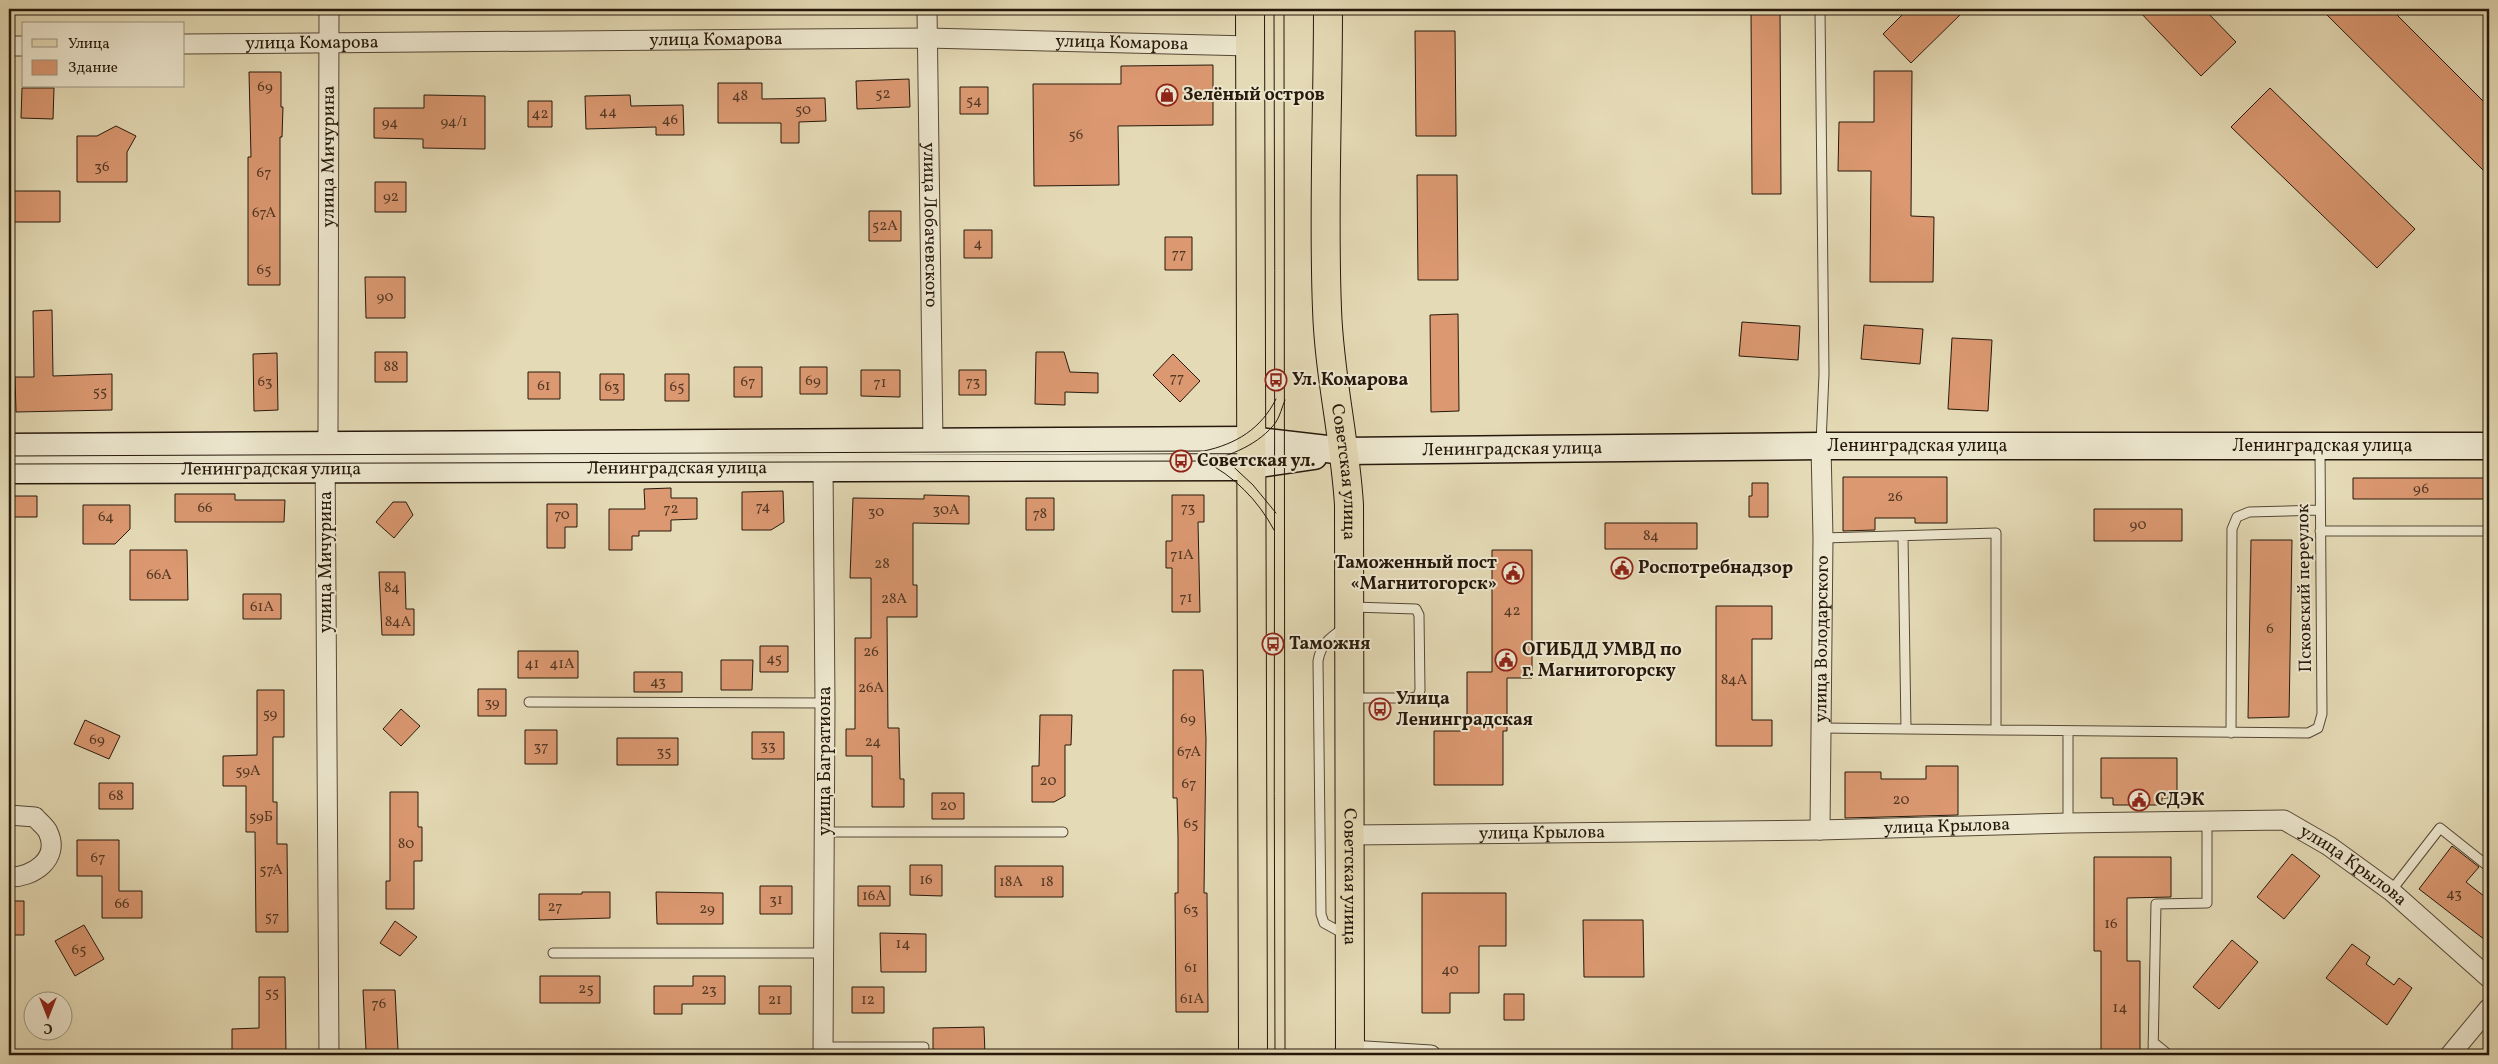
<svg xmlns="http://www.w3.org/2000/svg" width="2498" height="1064" font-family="Vollkorn,serif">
<rect width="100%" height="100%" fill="#e4dab5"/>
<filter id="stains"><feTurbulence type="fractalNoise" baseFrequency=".004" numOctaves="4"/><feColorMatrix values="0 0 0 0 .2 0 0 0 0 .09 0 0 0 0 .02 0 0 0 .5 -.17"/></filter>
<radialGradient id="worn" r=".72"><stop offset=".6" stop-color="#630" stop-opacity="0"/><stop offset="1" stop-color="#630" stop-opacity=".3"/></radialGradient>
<!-- building -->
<path fill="#db9871" stroke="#26180b" d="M1751,9H1780L1781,194H1752Z
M1908,9H1966L1911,63L1883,34Z
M2137,9H2204L2236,42L2201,76Z
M2321,9H2391L2489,107V176Z
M1415,31H1455L1456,136H1416Z
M1213,65V125L1118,126L1119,185L1034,186L1033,84H1121V66Z
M1874,71H1912L1911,216L1934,217L1933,282H1870L1871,171H1838L1839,122H1874Z
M249,72H281V107H283L282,137H280V285H248V157H251Z
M909,79L910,107L857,109L856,81Z
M718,83H762V99L825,98L826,121L799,122V143H781V123H718Z
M960,87H988V114H960Z
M22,88H54L53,119L21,118Z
M2270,88L2415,229L2377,268L2231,127Z
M424,95L485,96V149L423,148V139L374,138V108H424Z
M630,95L631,106L683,105L684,135H656V127L586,129L585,96Z
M528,101H552V127H528Z
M116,126L136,136L127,152V182H77V136H97Z
M1417,175H1457L1458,280H1418Z
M375,182H406V212H375Z
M9,191H60V222H9Z
M869,211H901V241H869Z
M964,230H992V258H964Z
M1165,237H1192V270H1165Z
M365,277H405V318H366Z
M52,310L53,376L112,374V410L16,412L15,377H34L33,311Z
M1458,314L1459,411L1431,412L1430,315Z
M1742,322L1800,326L1798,360L1739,356Z
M1864,325L1923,329L1920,364L1861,359Z
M1952,338L1992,340L1988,411L1948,409Z
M375,352H407V382H375Z
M1036,352H1064L1070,372L1098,373V393L1065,392V405L1035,404Z
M277,353L278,410L254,411L253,354Z
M1173,354L1200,381L1180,402L1153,375Z
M734,367H762V397H734Z
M800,367H827V394H800Z
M861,370H900V397L861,396Z
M959,370H986V395H959Z
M528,372H560V399H528Z
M600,374H624V400H600Z
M665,374H689V401H665Z
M1843,477H1947V523H1915V518H1875V530L1843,531Z
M2353,478H2489V499H2353Z
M1752,483H1768V517H1749V496H1752Z
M671,488V498H697V519L671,520V531H639V536H632V550H609V509H645L644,489Z
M783,491L784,522L771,530H742V492Z
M175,494H235V500H285L284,522H175Z
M924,495L969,496V524L913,523V585H917V617H887L888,728H899L900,779H904V807H872V756H846V729H855V638H871V578H850L853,498L924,499Z
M1172,495H1204V522H1198L1200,612H1172V568H1166V541H1172Z
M9,496H37V517H9Z
M1026,498H1054V530H1026Z
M393,502H406L413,515L394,538L376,522Z
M547,504H577V527H565V548H547Z
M83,505H130V529L115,544H83Z
M2094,509H2182V541H2094Z
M1605,523H1697V549H1605Z
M2251,540H2292L2289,717L2248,718Z
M130,550H187L188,600H130Z
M1492,550H1532V678H1507V731H1503V785H1434V731H1467V672H1492Z
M379,572H405L406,609H414V635H382Z
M243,594H281V619H243Z
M1716,606H1772V639H1752V720H1772V746H1716Z
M760,646H788V672H760Z
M518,651H578V678H518Z
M721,660H753L752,690H721Z
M1173,670H1203L1206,739L1204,893H1207L1208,1012H1176L1175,893H1178V837L1177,798H1173Z
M634,672H682V692H634Z
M478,689H506V716H478Z
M257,690H284V737H273V802H277V844H287L288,932H256L255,832H246V786H223V756L257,755Z
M401,709L420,726L401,746L383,729Z
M1040,715H1072L1071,745H1065V796L1054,802H1032V766H1039Z
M85,720L120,736L109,759L74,744Z
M525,730H557V764H525Z
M752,732H784V759H752Z
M617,738H678V765H617Z
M2101,758H2177V798H2162V805H2113V798H2101Z
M1926,766H1958V815L1845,818V772H1881V779H1926Z
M99,783H133V809H99Z
M390,792H418V827H422V861H414V909H386V881H390Z
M932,793H964V819H932Z
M77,840H119V891H142V918H102V876H77Z
M2452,846L2479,867L2466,882L2489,900V943L2419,889Z
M2292,854L2320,876L2284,919L2257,897Z
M2094,857H2171V897L2127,898V961H2140V1055H2101V951H2094Z
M910,865H942V896L910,895Z
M995,866H1063V897H995Z
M760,886H792V914H760Z
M858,886H890V906H858Z
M582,892H610V918L539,920V894H582Z
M656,892L723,893V924H657Z
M1422,893H1506V946H1479V993H1450V1013H1422Z
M9,901H24V935H9Z
M1583,920H1643L1644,977H1584Z
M395,921L417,937L400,956L380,943Z
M84,925L104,959L75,976L55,941Z
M880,933L926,934V972H881Z
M2232,940L2258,962L2219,1009L2193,987Z
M2352,944L2370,957L2366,964L2394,985L2399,978L2412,988L2387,1025L2326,978Z
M540,976H600V1003H540Z
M693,976H725V1004H682V1014H654V986H693Z
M259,977H285L286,1054L232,1055V1029L259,1028Z
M759,986H791V1014H759Z
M852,987H884V1013H852Z
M363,990H395L398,1050H366Z
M1504,994H1524V1020H1504Z
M984,1027L985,1055H933V1028Z"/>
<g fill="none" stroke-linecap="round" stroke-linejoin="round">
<!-- lane casing -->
<g stroke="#564836" stroke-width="11">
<path id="lane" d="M1820,9L1824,374L1821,443
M2320,531H2489
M1823,538L1996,533V730L1906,729
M1345,627C1331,637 1321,643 1318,661L1321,914L1324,923L1346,935
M1352,698H1412L1418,696L1420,690L1419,615L1416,609L1353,607
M529,702L825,703
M1822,728L1906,729L1903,537
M1996,730L2308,733L2318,728L2322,714L2320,449
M2068,732V823
M2231,733L2232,529L2237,517L2249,512L2320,510
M825,832H1063
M2391,891L2440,828L2489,867
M553,953H823
M2153,1042L2169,1055
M823,1047H924
M2153,1055L2156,904L2207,903V822"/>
</g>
<!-- street casing -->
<g stroke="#564836" stroke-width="21">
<g id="street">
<path id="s1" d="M927,9L933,443"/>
<path id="s2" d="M184,44L927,38L1250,46"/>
<path d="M9,46H24"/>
<path d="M823,467L825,703L823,1055"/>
<path d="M9,815L35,817C39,822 46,827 48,832C61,859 32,878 9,877"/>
<path id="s3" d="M1820,830L1823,538L1821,446"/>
<path id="s4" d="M1351,835L1820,830L2068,823L2284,820L2329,846L2391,891L2489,978"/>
<path d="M1350,1050L1431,1055"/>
<path id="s5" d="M329,1055L325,444L328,432L329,9"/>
<path d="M2450,1055L2489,1008"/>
</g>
</g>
<!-- secondary casing -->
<g stroke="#26180b" stroke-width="29">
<g id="secondary">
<path id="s6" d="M9,447L1250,440L1344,451L1821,446H2489"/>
<path id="s7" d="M9,470L1238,467L1314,456"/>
</g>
</g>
<!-- primary casing -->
<g stroke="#26180b" stroke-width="30">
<g id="primary">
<path d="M1250,9L1253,1055"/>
<path id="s8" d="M1328,9C1328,108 1323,209 1327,309C1329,375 1345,439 1349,505L1350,1055"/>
</g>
</g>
<!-- lane -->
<use href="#lane" stroke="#ede7cf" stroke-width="9"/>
<!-- street -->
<use href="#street" stroke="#ede7cf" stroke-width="19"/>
<!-- secondary -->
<use href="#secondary" stroke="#ede7cf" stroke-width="26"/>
<!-- primary -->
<use href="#primary" stroke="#e4dab5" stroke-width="28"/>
<!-- tram -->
<path stroke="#26180b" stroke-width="1" d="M1274,9C1276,358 1273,706 1275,1055
M1284,9L1285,1055
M9,456L1204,451C1236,444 1261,429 1276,399
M1218,456L1224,458L1253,485L1276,513
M1204,461C1234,476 1258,500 1274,530
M9,464L1204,461C1229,457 1260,444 1276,422C1280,416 1282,407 1285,400"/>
</g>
<!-- icons -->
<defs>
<g id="shop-ring" transform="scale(1.125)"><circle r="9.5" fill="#ede7cf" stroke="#8f2418" stroke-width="1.5"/><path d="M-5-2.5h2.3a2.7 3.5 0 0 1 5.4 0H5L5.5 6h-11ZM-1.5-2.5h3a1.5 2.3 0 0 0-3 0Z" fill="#8f2418"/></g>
<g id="bus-ring" transform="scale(1.125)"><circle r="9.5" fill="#ede7cf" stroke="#8f2418" stroke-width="1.5"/><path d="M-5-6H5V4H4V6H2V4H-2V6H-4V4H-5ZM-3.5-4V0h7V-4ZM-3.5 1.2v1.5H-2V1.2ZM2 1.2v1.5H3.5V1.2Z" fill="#8f2418"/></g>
<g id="civic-ring" transform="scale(1.125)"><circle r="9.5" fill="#ede7cf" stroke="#8f2418" stroke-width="1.5"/><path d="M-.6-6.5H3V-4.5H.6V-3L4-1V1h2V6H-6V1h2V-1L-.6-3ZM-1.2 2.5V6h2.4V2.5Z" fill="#8f2418"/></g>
</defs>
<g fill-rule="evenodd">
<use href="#shop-ring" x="1167" y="95"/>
<use href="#bus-ring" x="1276" y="380"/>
<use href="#bus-ring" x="1181" y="461"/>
<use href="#civic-ring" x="1622" y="568"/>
<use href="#civic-ring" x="1513" y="573"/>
<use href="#bus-ring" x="1273" y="644"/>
<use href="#civic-ring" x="1506" y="660"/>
<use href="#bus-ring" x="1380" y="709"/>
<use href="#civic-ring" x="2139" y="800"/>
</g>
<g text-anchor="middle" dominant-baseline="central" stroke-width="4" stroke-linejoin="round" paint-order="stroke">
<!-- number labels -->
<g font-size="15" fill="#533824">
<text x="265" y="87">69</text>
<text x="883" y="94">52</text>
<text x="740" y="96">48</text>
<text x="974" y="101">54</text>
<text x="803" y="110">50</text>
<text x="608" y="112">44</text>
<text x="540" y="114">42</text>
<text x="670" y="120">46</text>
<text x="454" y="122">94/1</text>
<text x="390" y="123">94</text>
<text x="1076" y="135">56</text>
<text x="102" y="167">36</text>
<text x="264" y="173">67</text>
<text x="391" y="197">92</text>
<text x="264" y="213">67А</text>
<text x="885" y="226">52А</text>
<text x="978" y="244">4</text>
<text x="1179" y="254">77</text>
<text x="264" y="270">65</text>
<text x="385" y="297">90</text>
<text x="391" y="367">88</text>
<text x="1177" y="378">77</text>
<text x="813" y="381">69</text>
<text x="265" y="382">63</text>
<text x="748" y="382">67</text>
<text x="973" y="382">73</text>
<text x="880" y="383">71</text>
<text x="544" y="386">61</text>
<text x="612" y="387">63</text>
<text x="677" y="387">65</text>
<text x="100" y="392">55</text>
<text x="2421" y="489">96</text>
<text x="1895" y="497">26</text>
<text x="763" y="507">74</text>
<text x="205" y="508">66</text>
<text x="1188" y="508">73</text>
<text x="671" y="509">72</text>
<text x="946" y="510">30А</text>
<text x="876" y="512">30</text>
<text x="1040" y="514">78</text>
<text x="562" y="515">70</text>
<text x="106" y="517">64</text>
<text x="2138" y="525">90</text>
<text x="1651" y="536">84</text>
<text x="1182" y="555">71А</text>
<text x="882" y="564">28</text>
<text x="159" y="575">66А</text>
<text x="392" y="588">84</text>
<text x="1186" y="598">71</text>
<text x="894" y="599">28А</text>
<text x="262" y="607">61А</text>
<text x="1512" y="611">42</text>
<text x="398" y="622">84А</text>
<text x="2270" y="629">6</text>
<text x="871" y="652">26</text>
<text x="774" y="659">45</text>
<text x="532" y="664">41</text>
<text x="562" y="664">41А</text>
<text x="1734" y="680">84А</text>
<text x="658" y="682">43</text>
<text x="871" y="688">26А</text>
<text x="492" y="703">39</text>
<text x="270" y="714">59</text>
<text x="1188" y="719">69</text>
<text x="97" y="740">69</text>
<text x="873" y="742">24</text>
<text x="768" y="746">33</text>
<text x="541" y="747">37</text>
<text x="664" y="752">35</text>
<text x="1189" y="752">67А</text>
<text x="248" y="771">59А</text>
<text x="1048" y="781">20</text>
<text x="1189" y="784">67</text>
<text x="116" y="796">68</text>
<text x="1901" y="800">20</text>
<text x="948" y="806">20</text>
<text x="261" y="817">59Б</text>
<text x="1191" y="824">65</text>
<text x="406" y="844">80</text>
<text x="98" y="858">67</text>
<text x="271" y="870">57А</text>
<text x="926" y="880">16</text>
<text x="1011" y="882">18А</text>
<text x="1047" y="882">18</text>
<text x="2454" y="894">43</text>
<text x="874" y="896">16А</text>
<text x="776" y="900">31</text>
<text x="122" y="904">66</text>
<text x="555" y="907">27</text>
<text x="707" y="909">29</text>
<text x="1191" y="910">63</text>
<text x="272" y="917">57</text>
<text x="2111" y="924">16</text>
<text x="903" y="944">14</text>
<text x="79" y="950">65</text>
<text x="1191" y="968">61</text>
<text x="1450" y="970">40</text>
<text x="586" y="989">25</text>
<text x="709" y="990">23</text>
<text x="272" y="993">55</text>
<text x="1192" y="999">61А</text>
<text x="775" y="1000">21</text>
<text x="868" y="1000">12</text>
<text x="379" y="1004">76</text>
<text x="2120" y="1008">14</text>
</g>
<!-- street labels -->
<g font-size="18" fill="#26180b" stroke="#ede7cf">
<text stroke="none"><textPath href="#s2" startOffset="532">улица Комарова</textPath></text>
<text stroke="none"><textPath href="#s2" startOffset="128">улица Комарова</textPath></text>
<text stroke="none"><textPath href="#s2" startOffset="938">улица Комарова</textPath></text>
<text stroke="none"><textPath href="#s5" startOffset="899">улица Мичурина</textPath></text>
<text stroke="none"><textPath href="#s1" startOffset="216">улица Лобачевского</textPath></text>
<text stroke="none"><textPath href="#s6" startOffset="1909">Ленинградская улица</textPath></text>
<text stroke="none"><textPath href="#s6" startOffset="2314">Ленинградская улица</textPath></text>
<text stroke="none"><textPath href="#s6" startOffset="1504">Ленинградская улица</textPath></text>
<text stroke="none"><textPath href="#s7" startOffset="668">Ленинградская улица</textPath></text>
<text stroke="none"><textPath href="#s7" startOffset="262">Ленинградская улица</textPath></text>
<text stroke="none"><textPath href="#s8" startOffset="464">Советская улица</textPath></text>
<text transform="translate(326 562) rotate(-90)">улица Мичурина</text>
<text transform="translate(2305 588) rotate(-91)">Псковский переулок</text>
<text stroke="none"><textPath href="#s3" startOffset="191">улица Володарского</textPath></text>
<text transform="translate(825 761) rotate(-90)">улица Багратиона</text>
<text stroke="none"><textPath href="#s4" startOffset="596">улица Крылова</textPath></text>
<text stroke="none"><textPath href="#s4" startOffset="191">улица Крылова</textPath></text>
<text stroke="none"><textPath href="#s4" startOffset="1016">улица Крылова</textPath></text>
<text stroke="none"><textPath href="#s8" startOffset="869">Советская улица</textPath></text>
</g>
<!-- poi labels -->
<g font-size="18" font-weight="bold" fill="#26180b" stroke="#ede7cf" text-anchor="start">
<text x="1183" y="95">Зелёный остров</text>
<text x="1292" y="380">Ул. Комарова</text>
<text x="1197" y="461">Советская ул.</text>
<text x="1497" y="563" text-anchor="end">Таможенный пост<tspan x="1497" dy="21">«Магнитогорск»</tspan></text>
<text x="1638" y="568">Роспотребнадзор</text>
<text x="1289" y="644">Таможня</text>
<text x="1522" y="650">ОГИБДД УМВД по<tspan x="1522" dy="21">г. Магнитогорску</tspan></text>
<text x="1396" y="699">Улица<tspan x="1396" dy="21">Ленинградская</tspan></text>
<text x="2155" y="800">СДЭК</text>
</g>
</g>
<!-- margin -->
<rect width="2498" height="1064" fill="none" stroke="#e4dab5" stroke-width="30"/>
<rect x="10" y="10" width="2478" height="1044" fill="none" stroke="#26180b" stroke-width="2.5"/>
<rect x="15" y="15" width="2468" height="1034" fill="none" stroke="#26180b"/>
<!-- legend -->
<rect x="22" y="22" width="162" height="65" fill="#ede7cf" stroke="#9d9481"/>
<rect x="32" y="39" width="25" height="8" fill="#e4dab5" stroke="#9d9481"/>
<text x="68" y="48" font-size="15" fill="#26180b">Улица</text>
<rect x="32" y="60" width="25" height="15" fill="#db9871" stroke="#9d9481"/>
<text x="68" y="72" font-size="15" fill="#26180b">Здание</text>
<!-- north arrow -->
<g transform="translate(48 1016) rotate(180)"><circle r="24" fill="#ede7cf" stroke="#9d9481"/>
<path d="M0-4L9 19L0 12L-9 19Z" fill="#8f2418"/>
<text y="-8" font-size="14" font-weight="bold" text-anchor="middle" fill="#26180b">С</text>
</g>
<rect width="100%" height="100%" filter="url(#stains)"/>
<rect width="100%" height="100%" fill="url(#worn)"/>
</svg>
